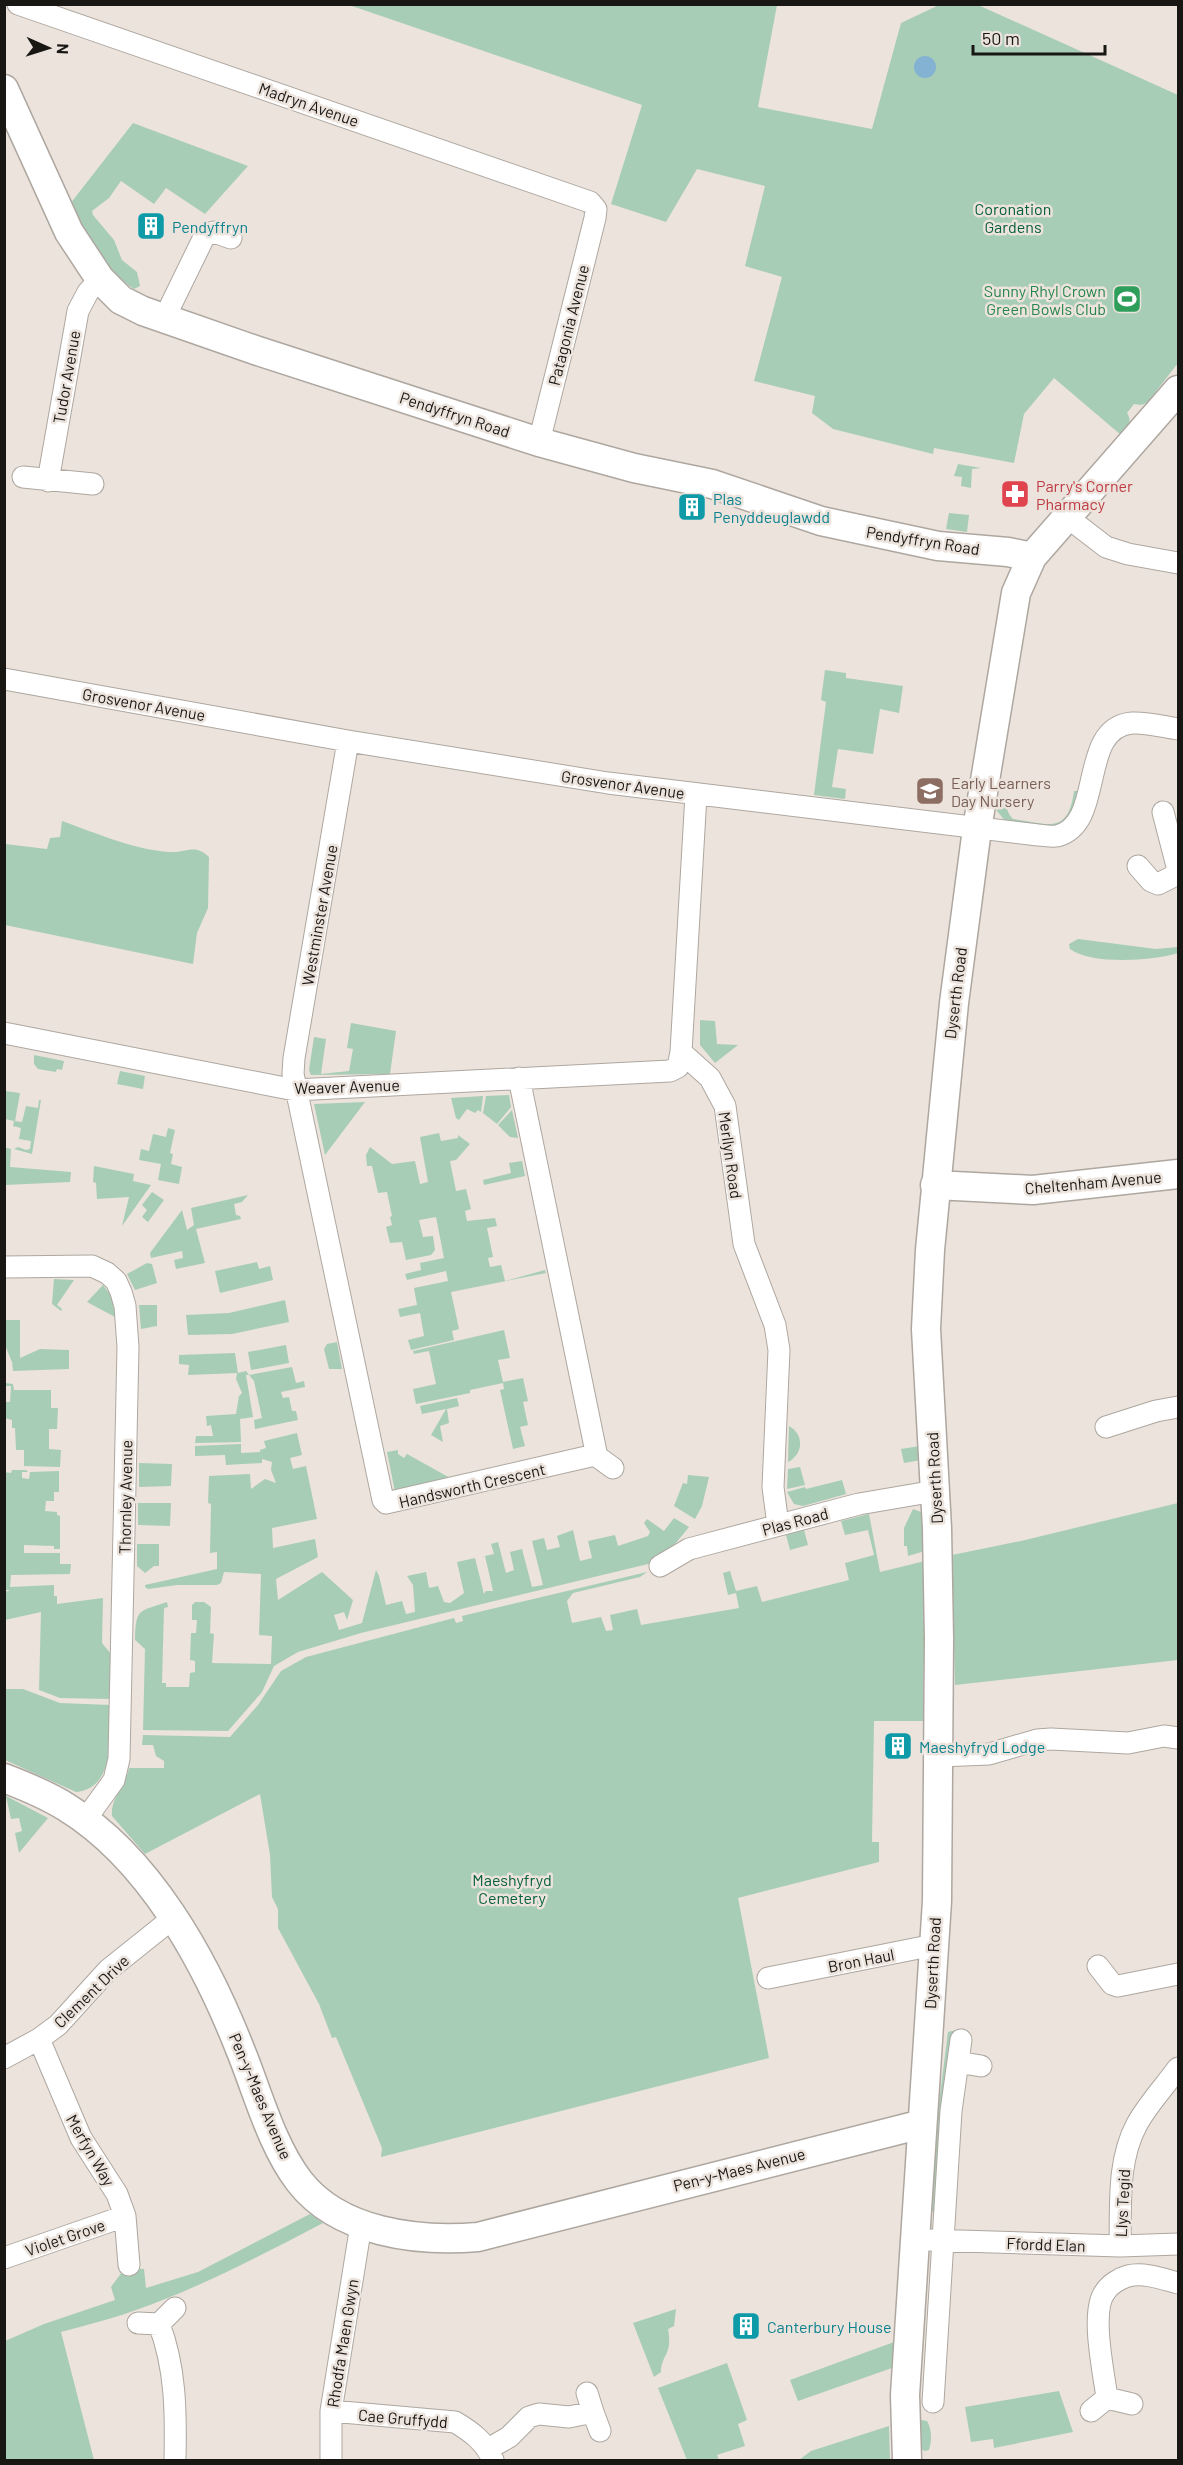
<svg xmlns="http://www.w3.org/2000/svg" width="1183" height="2465" font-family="Barlow,sans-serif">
<rect width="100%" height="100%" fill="#ebe3dc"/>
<!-- green -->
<path fill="#a8cdb6" d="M349,5H777L758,107L872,129L901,23L939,5H978L1178,95V363L1147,403L1141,405L1134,404L1127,413C1133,423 1128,428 1121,435L1054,378L1024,414L1014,463L934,448L933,454L833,429L812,413L815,396L754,381L782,277L745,266L765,186L697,169L666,222L611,204L642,105Z
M133,123L248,166L205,214L166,188L154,204L121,181L109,198L92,211L93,215L114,240L122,260L137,272L140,286L134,289C100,267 88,238 70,204Z
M958,464L981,468L972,469L971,488L961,486L962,477L954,476Z
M949,513L969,515L967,532L946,529Z
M825,670L846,673V678L903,686L899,713L880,709L873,754L838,749L832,787L846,789L845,799L814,795L826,702L821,700Z
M1074,791H1081L1076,813L1056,830L1007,823L997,811L998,799H1001C1008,804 1006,813 1013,819C1049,824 1068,835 1074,791Z
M62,821C96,833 134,850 170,852C187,853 194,843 209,857L208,908L197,933L193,964L5,925V844L47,849L50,838L60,837Z
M1078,939L1156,949L1178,947V953C1153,961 1091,965 1070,949L1069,944Z
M700,1020L715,1021L717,1044L738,1045L715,1063L700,1045Z
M351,1023L396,1031L390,1074L311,1075L309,1070L314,1037L326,1039L321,1074L349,1071L353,1049L347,1048Z
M34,1055L64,1061L62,1070L57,1069L56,1072L38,1069L34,1064Z
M120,1071L145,1076L143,1089L117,1084Z
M5,1091L20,1093L15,1121L22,1122L26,1106L38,1108L39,1100H41L32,1154L14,1149L18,1147L26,1150L30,1149L31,1141L19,1139L21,1128L13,1126L14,1121L5,1119Z
M509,1095L511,1107L497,1124L483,1113L486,1096Z
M483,1096L481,1112L478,1110L475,1113L467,1109L459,1120L456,1118L451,1098Z
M365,1102L325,1155L314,1104Z
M512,1110L518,1138L510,1137L498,1125Z
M168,1128L175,1130L170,1153L173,1154L171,1164L182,1167L179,1184L158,1180L161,1164L139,1160L141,1149L149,1151L153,1134L166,1137Z
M439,1133L441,1141L458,1138V1135L470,1144L456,1160L450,1161L456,1191L466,1189L471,1209L465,1211L467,1221L495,1218L497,1226L487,1228L493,1257L488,1258L490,1267L501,1265L505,1281L545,1270L546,1273L451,1292L459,1329L452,1331L454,1340L411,1350L408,1340L424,1336L420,1313L400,1317L398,1309L417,1305L414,1288L448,1281L446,1271L407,1280L405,1274L421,1270L420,1263L444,1258L436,1217L419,1220L423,1237L433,1236L435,1250L431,1255L406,1260L402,1242L390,1243L386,1227L392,1225L390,1217L392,1216L387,1192L378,1193L372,1166H367L366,1155L370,1147L392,1164L415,1161L420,1184L428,1182L420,1137Z
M4,1147L11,1149L10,1167L71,1172L70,1182L5,1185Z
M522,1161L525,1176L484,1185L483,1180L511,1173L509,1163Z
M94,1166L134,1174L133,1181L151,1185L122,1226L129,1197L97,1199L96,1183L93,1182Z
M152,1192L164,1200L148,1222L142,1217L147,1210L142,1205Z
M248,1195L242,1202L234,1204L236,1215L240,1216L241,1219L196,1229L205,1263L176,1269L174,1260L183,1258L182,1251L151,1258L150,1253L182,1210L187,1230L194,1225L191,1208Z
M257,1262L259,1269L270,1266L273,1280L220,1293L215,1271Z
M147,1263L152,1264L157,1283L135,1290L127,1274Z
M54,1279L74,1280L57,1305L62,1309L61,1311L52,1304Z
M103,1285L112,1297L115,1317L87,1302Z
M285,1300L289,1322L232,1334L188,1335L186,1315L229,1313Z
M139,1305H157V1326L141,1329Z
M5,1320H20V1358L40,1349L69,1350V1369L13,1371L12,1362L5,1345Z
M504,1330L510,1358L498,1360L503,1382L523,1378L528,1401L523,1402L528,1425L520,1427L525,1446L513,1449L500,1390L504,1389L503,1383L470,1390V1393L416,1404L413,1389L436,1384L429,1351L414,1354L413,1351Z
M337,1342L342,1369H329L324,1349L327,1344Z
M286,1345L289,1363L251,1370L248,1352Z
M235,1353L238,1373L246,1371L249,1375L292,1367L296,1383L304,1381L305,1387L281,1392L283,1398L289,1397L292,1411H296L298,1420L255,1429L254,1420L262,1418L254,1381L249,1375H246L253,1417L240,1419L241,1442L195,1443L196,1436H213L211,1425L207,1426L206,1416L236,1414L239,1396L242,1393L236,1379L237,1373L188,1375L189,1365L179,1364V1355Z
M5,1383L13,1384L14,1390H51V1408H58L57,1429H49V1449L61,1450L60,1467L24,1466V1450H16L15,1428H12V1420L5,1418V1402H10L11,1386H5Z
M457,1398L459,1406L447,1409L449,1423L440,1426L443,1442L431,1435L446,1409L422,1414L420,1406Z
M789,1426C805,1435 803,1454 788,1462Z
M297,1433L302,1455L290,1458L293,1469L306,1466L317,1519L272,1528L273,1548L315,1539L318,1557L276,1579L278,1600L322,1572L353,1600L347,1620L344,1612L334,1615L339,1630L362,1623L376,1570L379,1576L386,1605L402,1601L406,1614L415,1612L413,1585L407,1576L426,1572L429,1588L438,1586L444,1602L450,1603L464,1593L457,1562L475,1558L484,1594L486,1591H493L485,1556L494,1554L491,1544L498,1542L506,1573L514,1570L510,1552L522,1549L532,1587L543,1585L532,1541L544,1538L547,1550L560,1547L557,1536L573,1530L580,1561L592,1558L588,1541L615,1535L618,1546L648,1536L650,1532L644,1523L647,1519L664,1531L674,1518L689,1527L666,1555L648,1564L361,1633L298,1652L274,1666L262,1692L228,1731L143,1730L145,1649L135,1640C136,1608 138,1612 167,1602L168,1607L164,1608L162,1683H166V1687H189L190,1673L195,1672V1661L190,1660L191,1633H196L197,1620H192V1605L195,1602H204L211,1607L210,1633L214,1634L212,1663L271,1664L272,1636L259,1635L261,1574L224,1572L221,1583L217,1585H177L148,1589L145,1587V1585L217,1569V1552L210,1553L211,1504L208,1503L209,1476L250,1474L251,1489L265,1479L276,1483L271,1470L272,1462L262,1459V1463L226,1465L225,1455L195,1456V1446L241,1444V1453L260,1452V1450L266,1448L264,1441Z
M920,1446L921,1460L904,1463L901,1449Z
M398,1450V1454L404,1458L407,1454L452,1479L395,1492L387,1452Z
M139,1463L172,1464L171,1486L139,1487Z
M800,1467L805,1485L787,1489L788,1469Z
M12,1470H26L28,1472H22V1478L29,1479L30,1472L59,1471V1492H54V1501H46L45,1511L57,1512V1515L60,1516V1549H54V1546L24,1545V1553H60V1564H71L70,1574L11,1575L10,1587L54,1585V1596H57V1604L103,1598L102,1643L111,1654L110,1699L60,1698L39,1690L41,1612L5,1620V1592L10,1590H4V1472L11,1473Z
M688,1475L709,1477L702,1506L695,1519L674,1506L683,1483L687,1484Z
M842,1480L846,1494L803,1506L794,1504L787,1492L805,1487L806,1489Z
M138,1503H171L170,1526L138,1525Z
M1178,1503V1660L955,1685L952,1555L1021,1541Z
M913,1509L921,1512L924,1516L925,1551L908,1556L907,1546H904V1528Z
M869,1514L880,1572L925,1561L923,1721H874L872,1842H879V1862L738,1898L769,2058L381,2157L382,2148L336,2037L332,2038L319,2004L278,1928V1909L272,1897L270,1855L260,1794L145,1854L112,1816C110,1798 126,1785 129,1768H164V1761L156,1756L153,1745H142L143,1735L230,1737L258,1705L281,1671L306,1657L454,1618L456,1623L463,1621L462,1616L647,1572L640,1577L573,1593L567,1601L572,1623L601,1617L606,1631L613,1630L610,1615L637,1609L641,1625L739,1608L736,1593L728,1595L723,1573L730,1571L736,1591L757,1586L762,1602L849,1580L845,1563L874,1555L868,1530L845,1535L841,1521Z
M804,1530L808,1545L790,1550L786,1535Z
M137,1544H159V1566H154L145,1573L137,1566Z
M4,1689H23L60,1703L110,1705C110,1734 116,1788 76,1792L5,1760Z
M6,1796L48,1818L19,1853L15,1833L22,1831L19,1818L11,1819Z
M956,2030L937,2212L931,2211L936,2126L948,2032Z
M310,2214L323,2223C262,2255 201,2287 136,2310C112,2319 86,2325 61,2332L94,2460H5V2341L44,2324L115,2300L111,2287L122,2272V2268L144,2269L146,2288L198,2272Z
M676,2309L674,2326L668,2329C673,2355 661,2355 661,2372L654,2377L633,2323Z
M894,2342L892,2368L798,2401L790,2380Z
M727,2363L747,2420L738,2424L745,2446L717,2455L719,2460H687L658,2388Z
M1059,2391L1073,2432L994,2448L993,2439L971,2442L965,2407Z
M921,2420L927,2421C932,2429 932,2441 929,2450L925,2451L919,2448V2421Z
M889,2426L890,2460H799L811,2451Z"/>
<!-- water -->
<path fill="#84b2d3" d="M914 67a11 11 0 1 1 22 0a11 11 0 1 1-22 0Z"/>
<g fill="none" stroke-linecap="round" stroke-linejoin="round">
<!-- street casing -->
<g stroke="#aea7a0" stroke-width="23">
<path id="street" d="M18,4L590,202L596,209L595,218L539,442
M164,319L205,235L214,232L231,238
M23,477L93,484
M48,481L78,311L88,292L100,279
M1067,517L1106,547L1128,554L1178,563
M4,679L348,741L608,783L1038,835C1043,835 1051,837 1057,836C1106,824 1077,728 1132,723C1146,722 1165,727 1178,729
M348,741L294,1058L293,1074L383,1500L386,1503L595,1455L596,1452L519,1078
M696,795L681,1052L710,1078L725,1106L744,1244L775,1325L779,1350L773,1487L778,1525
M1163,812L1178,870
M1138,866L1151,881L1158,884L1178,874
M4,1033L295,1090L670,1071L678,1067L681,1052
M4,1267L92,1266L107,1273L116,1281L121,1292L125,1306L128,1347L119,1759L114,1780L85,1820
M1106,1427L1156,1411L1178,1407
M595,1455L613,1468
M660,1566L689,1549L859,1504L935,1491
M939,1756L989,1754L1037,1740L1051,1739L1128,1743L1164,1736L1178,1738
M1098,1966L1112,1984L1118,1986L1178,1974
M768,1978L934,1945
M39,2039L81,2138L117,2194L125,2216L129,2265
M4,2058L39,2039L58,2025L108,1970L173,1918
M958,2062L981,2066
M927,2240L1120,2246L1178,2244
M1120,2246C1121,2205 1117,2161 1137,2124C1148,2104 1165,2086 1178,2068
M4,2258L125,2216
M138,2323L159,2324L175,2308
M159,2324C176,2368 176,2414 175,2460
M587,2393L593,2412
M1107,2398C1104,2374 1090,2311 1105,2292C1109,2285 1120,2278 1128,2276C1144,2272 1163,2279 1178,2283
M933,2402L951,2111L961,2040
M331,2411L455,2422C472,2432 485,2442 493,2460
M1091,2411L1107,2398L1132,2404
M488,2449L509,2437L529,2417L539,2414L569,2417L593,2412L600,2431
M331,2460V2411L361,2225"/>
</g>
<!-- secondary casing -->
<g stroke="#aea7a0" stroke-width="31">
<path id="secondary" d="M4,89L69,232L100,279L121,300L143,311L258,351L539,442L634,468L712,484L821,521L938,546L1008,552L1032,557
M935,1185L1033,1190L1178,1174
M4,1778C25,1786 47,1795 66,1807C149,1858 205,1960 240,2049C258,2093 271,2144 299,2181C339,2233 418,2242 478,2237L922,2124
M907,2460L905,2395L937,1901L939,1639L937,1528L926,1329L930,1250L954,1003L977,829L1016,593L1032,557L1178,390"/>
</g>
<!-- street -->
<use href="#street" stroke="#fff" stroke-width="21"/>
<!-- secondary -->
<use href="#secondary" stroke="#fff" stroke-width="28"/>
</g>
<!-- icons -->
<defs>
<g id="building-square" transform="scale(1.5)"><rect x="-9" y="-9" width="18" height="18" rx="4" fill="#0f9aa8" stroke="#ebe3dc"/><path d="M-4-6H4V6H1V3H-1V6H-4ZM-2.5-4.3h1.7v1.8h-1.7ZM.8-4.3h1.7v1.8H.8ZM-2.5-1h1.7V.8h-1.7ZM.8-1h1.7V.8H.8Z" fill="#fff"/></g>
<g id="stadium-square" transform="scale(1.5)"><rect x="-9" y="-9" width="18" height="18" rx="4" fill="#2e9e5b" stroke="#ebe3dc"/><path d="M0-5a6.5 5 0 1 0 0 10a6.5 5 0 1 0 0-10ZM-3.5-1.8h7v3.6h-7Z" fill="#fff"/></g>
<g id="pharmacy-square" transform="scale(1.5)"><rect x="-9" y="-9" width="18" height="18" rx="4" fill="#e0444e" stroke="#ebe3dc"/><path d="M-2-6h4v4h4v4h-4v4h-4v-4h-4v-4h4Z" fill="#fff"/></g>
<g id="school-square" transform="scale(1.5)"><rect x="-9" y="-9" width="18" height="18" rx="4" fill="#8d6e63" stroke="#ebe3dc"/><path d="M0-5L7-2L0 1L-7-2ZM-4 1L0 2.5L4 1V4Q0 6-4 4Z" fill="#fff"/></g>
</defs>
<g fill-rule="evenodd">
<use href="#building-square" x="151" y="226"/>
<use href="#stadium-square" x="1127" y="299"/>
<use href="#pharmacy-square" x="1015" y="494"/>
<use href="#building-square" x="692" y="507"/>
<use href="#school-square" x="930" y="791"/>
<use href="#building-square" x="898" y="1746"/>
<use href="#building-square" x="746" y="2326"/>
</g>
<g text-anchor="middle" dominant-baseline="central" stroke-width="5" stroke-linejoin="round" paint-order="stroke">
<!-- street labels -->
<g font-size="16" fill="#191714" stroke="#ebe3dc">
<text transform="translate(309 104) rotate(19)">Madryn Avenue</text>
<text transform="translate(568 325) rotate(-76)">Patagonia Avenue</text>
<text transform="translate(66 377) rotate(-80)">Tudor Avenue</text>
<text transform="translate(455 414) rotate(18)">Pendyffryn Road</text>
<text transform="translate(923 540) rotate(9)">Pendyffryn Road</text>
<text transform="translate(144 704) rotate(10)">Grosvenor Avenue</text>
<text transform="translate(623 784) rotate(8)">Grosvenor Avenue</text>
<text transform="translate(319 915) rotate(-80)">Westminster Avenue</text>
<text transform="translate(955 993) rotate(-83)">Dyserth Road</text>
<text transform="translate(347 1086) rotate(-2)">Weaver Avenue</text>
<text transform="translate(731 1155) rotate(82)">Merllyn Road</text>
<text transform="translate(1093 1182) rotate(-5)">Cheltenham Avenue</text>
<text transform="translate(934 1478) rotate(-93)">Dyserth Road</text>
<text transform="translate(472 1485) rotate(-13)">Handsworth Crescent</text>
<text transform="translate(125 1497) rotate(-89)">Thornley Avenue</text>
<text transform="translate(795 1521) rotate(-15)">Plas Road</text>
<text transform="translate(861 1960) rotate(-11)">Bron Haul</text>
<text transform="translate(932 1963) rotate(-87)">Dyserth Road</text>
<text transform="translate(91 1991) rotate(-44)">Clement Drive</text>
<text transform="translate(261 2096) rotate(67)">Pen-y-Maes Avenue</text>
<text transform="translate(91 2150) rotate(60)">Merfyn Way</text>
<text transform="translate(739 2169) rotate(-14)">Pen-y-Maes Avenue</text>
<text transform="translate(1122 2203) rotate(-87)">Llys Tegid</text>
<text transform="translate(65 2237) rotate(-19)">Violet Grove</text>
<text transform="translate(1046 2244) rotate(2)">Ffordd Elan</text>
<text transform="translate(342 2343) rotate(-81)">Rhodfa Maen Gwyn</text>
<text transform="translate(403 2418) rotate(5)">Cae Gruffydd</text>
</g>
<!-- park labels -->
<g font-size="16" fill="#06603a" stroke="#ebe3dc">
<text x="1013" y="208">Coronation<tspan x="1013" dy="18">Gardens</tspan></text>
<text x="512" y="1879">Maeshyfryd<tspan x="512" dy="18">Cemetery</tspan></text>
</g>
<!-- culture labels -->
<g font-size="16" fill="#0d838f" stroke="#ebe3dc" text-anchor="start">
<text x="172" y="226">Pendyffryn</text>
<text x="713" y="498">Plas<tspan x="713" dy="18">Penyddeuglawdd</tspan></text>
<text x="919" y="1746">Maeshyfryd Lodge</text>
<text x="767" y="2326">Canterbury House</text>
</g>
<!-- leisure labels -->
<g font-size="16" fill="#27864d" stroke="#ebe3dc" text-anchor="end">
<text x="1106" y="290">Sunny Rhyl Crown<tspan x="1106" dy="18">Green Bowls Club</tspan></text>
</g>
<!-- health labels -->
<g font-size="16" fill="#be3a42" stroke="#ebe3dc" text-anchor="start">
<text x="1036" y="485">Parry's Corner<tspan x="1036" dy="18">Pharmacy</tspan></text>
</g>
<!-- education labels -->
<g font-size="16" fill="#785e54" stroke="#ebe3dc" text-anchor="start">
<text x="951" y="782">Early Learners<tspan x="951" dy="18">Day Nursery</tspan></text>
</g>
</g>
<!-- border -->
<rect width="1183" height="2465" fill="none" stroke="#191714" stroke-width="12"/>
<!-- north arrow -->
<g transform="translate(48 48) rotate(93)" stroke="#ebe3dc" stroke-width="4.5" paint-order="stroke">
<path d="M0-4.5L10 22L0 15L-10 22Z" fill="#191714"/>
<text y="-9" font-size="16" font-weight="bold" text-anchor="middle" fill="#191714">N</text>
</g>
<!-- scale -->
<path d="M973 45v9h132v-9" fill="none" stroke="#191714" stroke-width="3"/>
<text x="982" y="45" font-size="18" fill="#191714" stroke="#ebe3dc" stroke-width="4.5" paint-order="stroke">50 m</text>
</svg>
